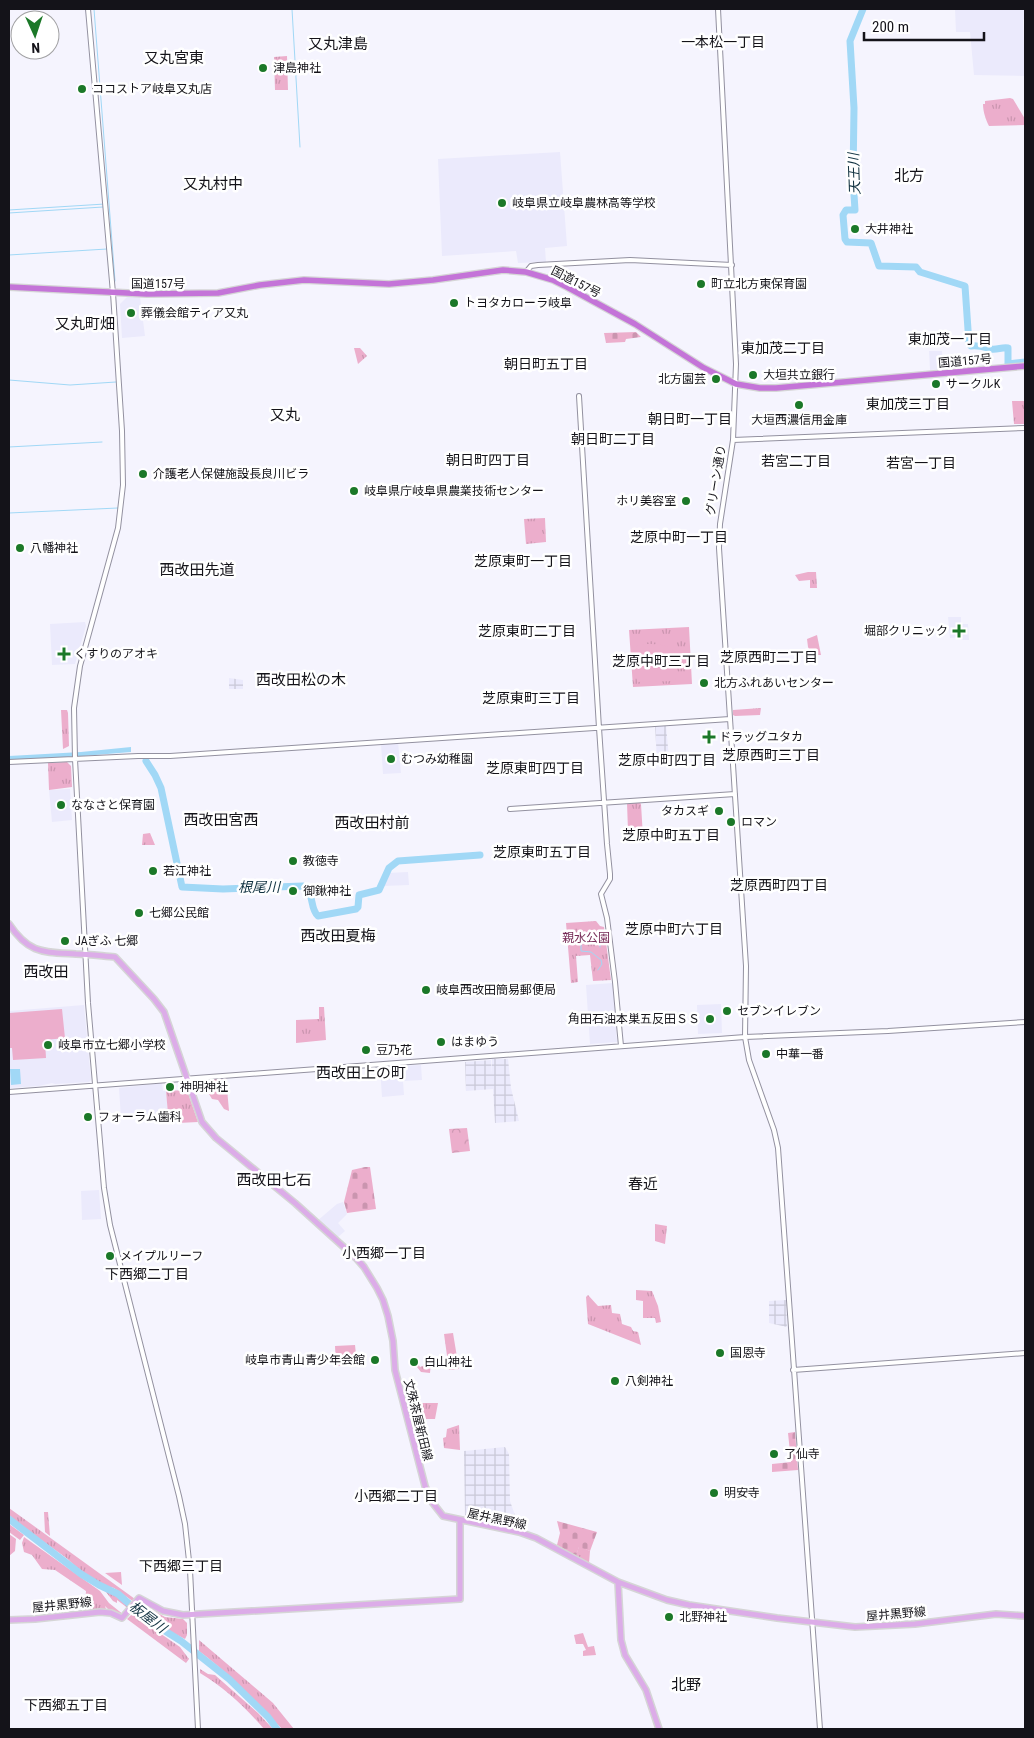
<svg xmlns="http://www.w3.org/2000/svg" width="1034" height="1738" font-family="'Roboto Condensed','Noto Sans JP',sans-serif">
<defs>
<pattern id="industrial-grid" width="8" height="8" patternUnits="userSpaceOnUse" patternTransform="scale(1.25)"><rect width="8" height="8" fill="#ebeafc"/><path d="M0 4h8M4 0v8" fill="none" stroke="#c9c8d7"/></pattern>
<pattern id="grass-tufts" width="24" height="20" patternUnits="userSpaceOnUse" patternTransform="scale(1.25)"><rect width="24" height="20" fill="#ecaecc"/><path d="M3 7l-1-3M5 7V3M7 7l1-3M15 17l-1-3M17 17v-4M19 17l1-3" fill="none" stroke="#ca95af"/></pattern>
<pattern id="forest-crowns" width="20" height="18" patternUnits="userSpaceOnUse" patternTransform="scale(1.25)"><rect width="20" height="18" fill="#ecaecc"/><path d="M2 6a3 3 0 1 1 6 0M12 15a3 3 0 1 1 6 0" fill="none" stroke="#ca95af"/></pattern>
<pattern id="cemetery-stones" width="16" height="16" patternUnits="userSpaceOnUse" patternTransform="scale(1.25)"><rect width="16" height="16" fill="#ecaecc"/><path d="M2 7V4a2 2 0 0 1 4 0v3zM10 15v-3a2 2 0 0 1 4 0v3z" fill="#ca95af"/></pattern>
</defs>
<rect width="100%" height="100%" fill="#f5f4fe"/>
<!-- built -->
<path fill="#ebeafc" d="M955,9H1024L1025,18L1023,20L1025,76L974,75L970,32H956Z
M560,152L567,246L545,248L546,262L518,263L516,251L442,256L438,159Z
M127,297H140L145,336L122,338L120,304Z
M929,351H942L943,369L930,370Z
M948,617H961V624H968L969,640H961V637L950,638Z
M85,622L86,626L75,664L52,665L50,624Z
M398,742L401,773L383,774L381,744Z
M70,789L72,820L52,822L49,790Z
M408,872L409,885L383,886L387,873Z
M613,983L617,1042L590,1044L586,985Z
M721,1004L722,1033L698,1034L697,1005Z
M84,1005L91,1080L89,1082L55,1084L52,1083L39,1086L9,1088V1011Z
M421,1065L422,1080L403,1081L404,1095L382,1097L380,1067Z
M162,1083L163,1091H166L168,1114L121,1118L119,1088Z
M99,1190L101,1219L82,1220L81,1191Z
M343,1202L347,1214L338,1223L345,1231L337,1238L317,1221L337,1204Z"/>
<!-- industrial -->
<path fill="url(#industrial-grid)" d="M229,678L243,680V689H229Z
M666,725L669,759L657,760L655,726Z
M492,1059H508L511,1088L519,1121L495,1123L493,1089L466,1091L465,1062L491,1060L492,1074Z
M786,1300L787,1327L769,1323V1301Z
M505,1447L509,1454L510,1501L518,1524V1530L467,1520L465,1517L464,1451Z"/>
<!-- grass -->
<path fill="url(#grass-tufts)" d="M287,56L288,90H275L274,57Z
M1010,98L1013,99L1025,119V125L989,126C986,120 983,112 983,104H985V101Z
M354,348H360L367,356L358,364Z
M1012,401H1025V424H1014Z
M545,518L546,542L526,544L524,519Z
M808,572H816L817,588H810V580L799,581L795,575Z
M689,627L692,684L633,687L629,630Z
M817,635L821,655H812L808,647L807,639Z
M761,708L760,715L735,716L733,715V710Z
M67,710L68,713L69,746L63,749L61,710Z
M67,762L71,766L72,787L49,790L48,763Z
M639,802L641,804L643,837L628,831L627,803Z
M150,833L155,845H142L143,834Z
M596,921L600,926L604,927L611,980L593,981L590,955L576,956L578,982L571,983L566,923Z
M319,1007H324L326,1040L296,1043V1020L319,1019Z
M226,1077L229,1111L224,1109L218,1100L212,1099L200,1079Z
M187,1090L198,1122L178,1123L177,1114H168L166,1091Z
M655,1224L667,1226L665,1244L655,1241Z
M636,1290L652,1291L658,1306L661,1322L656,1323L655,1318H643V1301L636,1300Z
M588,1295L598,1306L611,1305L612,1313L620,1314L622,1324L631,1327L633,1331L638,1332L641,1345L588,1324L586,1297Z
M453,1333L459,1369L449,1370L444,1334Z
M409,1403H438L435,1419H424L410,1410Z
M459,1425L460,1450L444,1448L443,1438L446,1437L447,1429Z
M9,1508L135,1599L134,1602L114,1588L95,1583L65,1557L9,1517Z
M44,1512H48L50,1536L45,1532Z
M9,1524L24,1535L20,1540L9,1532Z
M9,1534L16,1539L15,1551L9,1556Z
M24,1537L100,1591L109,1603L124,1615L115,1616L105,1606L106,1609L85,1610L86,1591L55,1570L42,1569L32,1555L24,1552L22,1543Z
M579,1546L590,1551L589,1563L576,1556Z
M121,1572L122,1585L105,1573Z
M108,1589C118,1594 124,1599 129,1609L117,1600V1603L113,1601L106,1592Z
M142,1604L165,1617L183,1619L187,1623V1635L185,1639L149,1621L144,1610L137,1605Z
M132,1614L180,1647L189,1659L186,1663L127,1619Z
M583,1633L588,1647L594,1646L596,1655L583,1656V1651L586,1650L583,1644H576L574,1635Z
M199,1640L273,1703L294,1729H282C256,1702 229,1673 199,1651Z
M200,1669L208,1674L215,1675L258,1713L273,1729H264C245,1707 225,1688 200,1673Z"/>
<!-- forest -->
<path fill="url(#forest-crowns)" d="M467,1128L470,1151L452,1153L449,1129Z
M426,1356L431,1362L430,1373L421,1372L417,1367L416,1361L420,1367L423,1366L424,1363H426L424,1361Z"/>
<!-- cemetery -->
<path fill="url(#cemetery-stones)" d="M636,332L641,337L626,339L625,342L606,343L604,333Z
M365,1167H370L376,1209L347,1213L344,1202L352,1170Z
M795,1432L798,1470L772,1472V1464L791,1462L788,1433Z
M557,1521L597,1532L590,1551L579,1547L576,1556L557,1545L560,1533Z"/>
<!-- pitch -->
<path fill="#ecaecc" d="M644,644C672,643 683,650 675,681L637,682L633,647Z
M62,1009L65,1038L45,1040L46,1058L13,1060L12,1048H9V1013Z
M355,1345L357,1364L336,1366L335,1346Z"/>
<!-- water -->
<path fill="#a1d8f6" d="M131,747V752L83,756L9,760V756L81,752Z
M10,1069H20L21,1084L11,1085Z"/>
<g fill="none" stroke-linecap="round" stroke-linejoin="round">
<!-- stream -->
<path stroke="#a1d8f6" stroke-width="1" d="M94,9L115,281
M292,9L300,147
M9,210L105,204
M9,213L103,207
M9,255L107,249
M9,380L70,385L116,382
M9,447L102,442
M9,513L118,508
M598,970L602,964L601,960L591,952L581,951V940L584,938L588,943H600V947"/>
<!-- river -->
<path stroke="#a1d8f6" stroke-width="7" d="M863,9L850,41L854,108L853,179L855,210H846L843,215L845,239L847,242L871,243L879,266L916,267L920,272L965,286L969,344L971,346C979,345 984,347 991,349C997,350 1002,347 1008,348V364L1025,362
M146,761L155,775L161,788L182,887L223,889L303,886C315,892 309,908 318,916L356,909L358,907L359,895L379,890L389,868L398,861L480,855
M9,1519L81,1574L99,1585L118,1594L149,1621L181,1641L229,1679L268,1717L277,1729"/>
<!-- minor casing -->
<g stroke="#9391a0" stroke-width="6">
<path id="minor" d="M88,9L113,293L122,431L123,485L118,528L80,666L74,708L75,759L88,1003L104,1188L110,1225L179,1496L185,1524L190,1570L198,1729
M718,9L736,364L733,440L720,524L719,548L746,966L745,1037L749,1060L774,1130L778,1148L820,1729
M526,272L531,266L538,265L630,260L732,265
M579,396L599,728L607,844L610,874V879L601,894L607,918L615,982L621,1046
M733,440L1025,428
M9,762L138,756H170L730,719
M510,809L735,794
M9,1092L745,1037L888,1031L1025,1022
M793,1370L1025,1353"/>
</g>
<!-- major casing -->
<g stroke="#d5d5d6" stroke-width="8">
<path id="major" d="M9,924C29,954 43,952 76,954C89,954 102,956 115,957L154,999L164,1012L202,1122L216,1138L295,1203L357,1259L364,1267L377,1288L383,1300L388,1316L393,1341L395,1370L425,1486L432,1502L443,1516L519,1532L536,1538L618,1582L667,1600L689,1605L777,1618L855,1627L915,1624L996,1614L1025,1616
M618,1582L621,1640L625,1655L646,1690L659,1729
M9,1620L35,1619L100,1612L111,1613L122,1618L139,1598L163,1611L183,1615L460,1599V1521"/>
</g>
<!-- highway casing -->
<g stroke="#d5d5d6" stroke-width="8">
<path id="highway" d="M9,287L147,294L218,293L260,285L304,280L389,284L433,280L503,270L526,272L553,280L567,287L635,324L704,368L736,384L760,388H776L1025,366"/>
</g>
<!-- minor -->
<use href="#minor" stroke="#fff" stroke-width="4"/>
<!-- major -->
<use href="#major" stroke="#dcace8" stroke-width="5"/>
<!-- highway -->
<use href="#highway" stroke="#c474d8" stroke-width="5.5"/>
</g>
<!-- markers -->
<g fill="#1b7828" stroke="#fff" stroke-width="2">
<circle cx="263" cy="68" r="5"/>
<circle cx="82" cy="89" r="5"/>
<circle cx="502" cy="203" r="5"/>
<circle cx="855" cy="229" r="5"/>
<circle cx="701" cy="284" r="5"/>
<circle cx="454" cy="303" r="5"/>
<circle cx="131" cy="313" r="5"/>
<circle cx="753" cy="375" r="5"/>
<circle cx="716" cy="379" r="5"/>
<circle cx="936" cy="384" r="5"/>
<circle cx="799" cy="405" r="5"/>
<circle cx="143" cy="474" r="5"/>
<circle cx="354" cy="491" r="5"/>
<circle cx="686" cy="501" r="5"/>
<circle cx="20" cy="548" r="5"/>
<path d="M956.5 623.5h5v5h5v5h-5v5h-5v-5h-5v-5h5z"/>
<path d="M61.5 646.5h5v5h5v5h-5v5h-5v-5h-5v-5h5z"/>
<circle cx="704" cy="683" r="5"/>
<path d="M706.5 729.5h5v5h5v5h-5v5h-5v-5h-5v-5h5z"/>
<circle cx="391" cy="759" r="5"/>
<circle cx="61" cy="805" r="5"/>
<circle cx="719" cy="811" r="5"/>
<circle cx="731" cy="822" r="5"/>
<circle cx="293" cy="861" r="5"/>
<circle cx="153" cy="871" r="5"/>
<circle cx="293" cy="891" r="5"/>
<circle cx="139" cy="913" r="5"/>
<circle cx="65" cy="941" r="5"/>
<circle cx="426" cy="990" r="5"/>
<circle cx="727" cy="1011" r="5"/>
<circle cx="710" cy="1019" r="5"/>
<circle cx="441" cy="1042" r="5"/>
<circle cx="48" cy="1045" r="5"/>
<circle cx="366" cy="1050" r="5"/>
<circle cx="766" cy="1054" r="5"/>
<circle cx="170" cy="1087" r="5"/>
<circle cx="88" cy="1117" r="5"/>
<circle cx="110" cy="1256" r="5"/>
<circle cx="720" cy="1353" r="5"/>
<circle cx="375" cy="1360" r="5"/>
<circle cx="414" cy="1362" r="5"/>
<circle cx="615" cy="1381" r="5"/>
<circle cx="774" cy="1454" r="5"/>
<circle cx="714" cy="1493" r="5"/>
<circle cx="669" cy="1617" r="5"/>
</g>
<g text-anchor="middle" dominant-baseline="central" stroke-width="5" stroke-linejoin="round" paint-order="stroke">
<!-- poi labels -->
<g font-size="12" fill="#141319" stroke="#fff" text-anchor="start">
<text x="273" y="68">津島神社</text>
<text x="92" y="89">ココストア岐阜又丸店</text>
<text x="512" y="203">岐阜県立岐阜農林高等学校</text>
<text x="865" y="229">大井神社</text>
<text x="711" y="284">町立北方東保育園</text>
<text x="464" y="303">トヨタカローラ岐阜</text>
<text x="141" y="313">葬儀会館ティア又丸</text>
<text x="763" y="375">大垣共立銀行</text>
<text x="706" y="379" text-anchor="end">北方園芸</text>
<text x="946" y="384">サークルK</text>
<text x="799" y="420" text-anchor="middle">大垣西濃信用金庫</text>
<text x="153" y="474">介護老人保健施設長良川ビラ</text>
<text x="364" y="491">岐阜県庁岐阜県農業技術センター</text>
<text x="676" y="501" text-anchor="end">ホリ美容室</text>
<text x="30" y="548">八幡神社</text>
<text x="948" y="631" text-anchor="end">堀部クリニック</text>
<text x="74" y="654">くすりのアオキ</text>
<text x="714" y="683">北方ふれあいセンター</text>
<text x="719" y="737">ドラッグユタカ</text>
<text x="401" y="759">むつみ幼稚園</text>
<text x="71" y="805">ななさと保育園</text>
<text x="709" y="811" text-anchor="end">タカスギ</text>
<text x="741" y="822">ロマン</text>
<text x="303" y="861">教徳寺</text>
<text x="163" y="871">若江神社</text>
<text x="303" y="891">御鍬神社</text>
<text x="149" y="913">七郷公民館</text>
<text x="75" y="941">JAぎふ 七郷</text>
<text x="436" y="990">岐阜西改田簡易郵便局</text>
<text x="737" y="1011">セブンイレブン</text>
<text x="700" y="1019" text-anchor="end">角田石油本巣五反田ＳＳ</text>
<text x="451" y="1042">はまゆう</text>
<text x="58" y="1045">岐阜市立七郷小学校</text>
<text x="376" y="1050">豆乃花</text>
<text x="776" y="1054">中華一番</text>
<text x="180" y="1087">神明神社</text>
<text x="98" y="1117">フォーラム歯科</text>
<text x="120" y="1256">メイプルリーフ</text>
<text x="730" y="1353">国恩寺</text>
<text x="365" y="1360" text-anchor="end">岐阜市青山青少年会館</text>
<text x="424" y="1362">白山神社</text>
<text x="625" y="1381">八剣神社</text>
<text x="784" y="1454">了仙寺</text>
<text x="724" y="1493">明安寺</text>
<text x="679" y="1617">北野神社</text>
</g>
<!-- street labels -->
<g font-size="12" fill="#141319" stroke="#fff">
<text transform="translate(576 282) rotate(27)">国道157号</text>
<text x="158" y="284">国道157号</text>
<text transform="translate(965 361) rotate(-5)">国道157号</text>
<text transform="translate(716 480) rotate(-81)">グリーン通り</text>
<text transform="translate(418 1420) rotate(76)">文殊茶屋新田線</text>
<text transform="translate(497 1519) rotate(12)">屋井黒野線</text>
<text transform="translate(62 1605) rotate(-6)">屋井黒野線</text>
<text transform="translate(896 1614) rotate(-5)">屋井黒野線</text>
</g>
<!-- park labels -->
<g font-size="12" fill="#762a55" stroke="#fff">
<text x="586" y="938">親水公園</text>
</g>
<!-- neighbourhood labels -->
<g font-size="14" fill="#141319" stroke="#fff">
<text x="723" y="42">一本松一丁目</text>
<text x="950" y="339">東加茂一丁目</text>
<text x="783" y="348">東加茂二丁目</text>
<text x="546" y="364">朝日町五丁目</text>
<text x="908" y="404">東加茂三丁目</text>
<text x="690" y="419">朝日町一丁目</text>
<text x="613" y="439">朝日町二丁目</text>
<text x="488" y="460">朝日町四丁目</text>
<text x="796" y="461">若宮二丁目</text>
<text x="921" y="463">若宮一丁目</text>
<text x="679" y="537">芝原中町一丁目</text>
<text x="523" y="561">芝原東町一丁目</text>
<text x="527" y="631">芝原東町二丁目</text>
<text x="769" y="657">芝原西町二丁目</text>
<text x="661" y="661">芝原中町三丁目</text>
<text x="531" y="698">芝原東町三丁目</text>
<text x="771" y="755">芝原西町三丁目</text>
<text x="667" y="760">芝原中町四丁目</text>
<text x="535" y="768">芝原東町四丁目</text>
<text x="671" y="835">芝原中町五丁目</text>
<text x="542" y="852">芝原東町五丁目</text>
<text x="779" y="885">芝原西町四丁目</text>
<text x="674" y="929">芝原中町六丁目</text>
<text x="384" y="1253">小西郷一丁目</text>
<text x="147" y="1274">下西郷二丁目</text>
<text x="396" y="1496">小西郷二丁目</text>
<text x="181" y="1566">下西郷三丁目</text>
<text x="66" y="1705">下西郷五丁目</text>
</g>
<!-- water labels -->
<g font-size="14" font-style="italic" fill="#113241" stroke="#fff">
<text transform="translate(854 174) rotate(-92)">天王川</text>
<text x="259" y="887">根尾川</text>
<text transform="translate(148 1617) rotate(37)">板屋川</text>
</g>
<!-- quarter labels -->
<g font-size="15" fill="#141319" stroke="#fff">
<text x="338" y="44">又丸津島</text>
<text x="174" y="58">又丸宮東</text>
<text x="909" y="176">北方</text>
<text x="213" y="184">又丸村中</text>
<text x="85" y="324">又丸町畑</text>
<text x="285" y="415">又丸</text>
<text x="197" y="570">西改田先道</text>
<text x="301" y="680">西改田松の木</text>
<text x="221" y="820">西改田宮西</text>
<text x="372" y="823">西改田村前</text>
<text x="338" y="936">西改田夏梅</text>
<text x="46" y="972">西改田</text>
<text x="361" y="1073">西改田上の町</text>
<text x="274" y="1180">西改田七石</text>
<text x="643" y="1184">春近</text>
<text x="686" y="1685">北野</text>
</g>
</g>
<!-- border -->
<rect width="1034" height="1738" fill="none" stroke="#141319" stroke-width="20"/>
<!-- north arrow -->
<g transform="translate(35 35) rotate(177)"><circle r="24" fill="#ffffff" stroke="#a1a1a3"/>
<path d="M0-4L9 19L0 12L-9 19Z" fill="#1b7828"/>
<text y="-8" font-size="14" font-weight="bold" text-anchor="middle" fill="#141319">N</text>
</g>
<!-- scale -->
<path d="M864 32v8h120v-8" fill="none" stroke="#141319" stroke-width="2.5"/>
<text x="872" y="32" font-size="15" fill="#141319" stroke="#ffffff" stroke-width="4" paint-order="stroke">200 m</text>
</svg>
